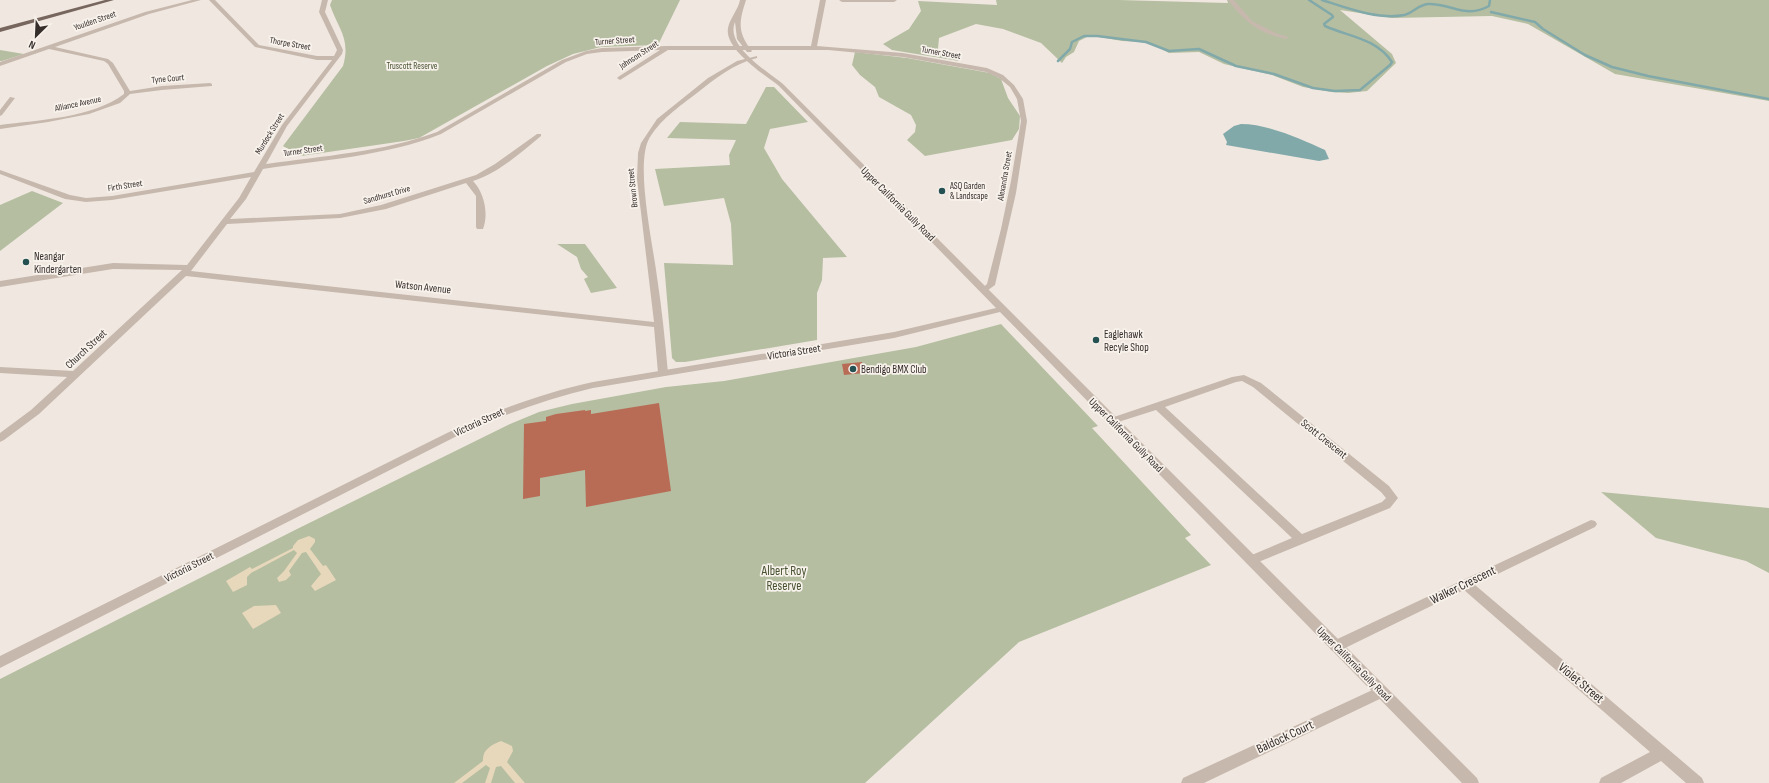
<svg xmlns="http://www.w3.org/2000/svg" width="1769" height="783" font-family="'Sofia Sans Condensed',sans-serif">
<rect width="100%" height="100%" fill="#f0e8e0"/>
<!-- green -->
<path fill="#b5bea1" d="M332,0H680L658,45L601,47L573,54L547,66L419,138L404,141L301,156L283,146L343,66C351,38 338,29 330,5Z
M996,0H1119L1228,3L1227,0H1769V101L1615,74L1528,24L1492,16L1392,18L1340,10L1392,54L1396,63L1367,91L1348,93L1332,92L1303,87L1272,75L1224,64L1199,52L1169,53L1152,44L1141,42L1122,41L1100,37H1087L1079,41L1074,52L1066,57L1062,63L1041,43L1003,29L976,24L939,38L938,49L959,61L892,50L883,44L909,29L921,11L918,1L997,5Z
M0,50L24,54L2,61H0Z
M855,52L907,58L990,73L1001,79L1008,98L1020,116L1019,129L1012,140L925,156L907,140L915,132L916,125L911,115L879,97L875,87L860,75L852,65Z
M766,87H774L808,122L770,129L764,148L782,179L847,257L823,258L822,280L817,293V340L685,362H676L672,358L664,263L733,265L731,224L724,198L664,206L655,169L730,165L729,155L736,140L667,138L680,122L746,124Z
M32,191L63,203L0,251V205Z
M557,244H585L617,288L591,293L584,279L588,277L581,269L577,257Z
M1001,324L1098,426L1092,428L1191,535L1185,538L1211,565L1019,642L865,783H0V679L297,529L510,424L539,412L572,404L666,387L724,381L916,347Z
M1601,492L1769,508V573L1746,561L1656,538Z"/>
<!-- sand -->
<path fill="#e7d7bb" d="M309,536L315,539V542L310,549L323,566L326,565L336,580L315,591L311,586L321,574L306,552L302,553L289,571L291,575L286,580L279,582L277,578L284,571L297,553L294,550L251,573L247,577V585L233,592L226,581L250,567L252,569L293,548V546L298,540Z
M276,605L281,613L253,629L242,613L254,606Z
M501,741L512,746L513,751L507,762L525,783H515L501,766L496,767L491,783H485L490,768L486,765L462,783H454L483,761C482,750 491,745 501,741Z"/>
<!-- water -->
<path fill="#82a9aa" d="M1241,124C1268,124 1301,139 1325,150L1329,159L1319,161L1226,145L1227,142L1223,134L1234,126Z"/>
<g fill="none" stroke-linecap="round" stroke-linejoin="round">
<!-- stream -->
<path stroke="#82a9aa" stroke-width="2.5" d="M1322,0C1347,8 1378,20 1404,15C1413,13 1419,4 1429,4C1453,4 1466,19 1489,6L1490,0
M1491,12L1535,22L1543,29L1585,55L1612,67L1648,76L1769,99
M1058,61L1070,49L1072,42L1084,36H1097L1146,42L1169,51L1199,49L1236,66L1274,74L1313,88L1335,91L1360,90L1390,65L1392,62C1376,38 1349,37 1325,26L1324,24L1333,17L1332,15L1309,0"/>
</g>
<!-- building -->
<path fill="#b86c56" d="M862,362L864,373L844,375L842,364Z
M659,403L671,491L586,507L585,470L540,478V496L523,499L524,424L546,421V417L556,414L585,410V411L591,410V414Z"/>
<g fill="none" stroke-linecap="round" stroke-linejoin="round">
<!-- minor -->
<path fill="#c7b8ad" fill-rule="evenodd" d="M192,0H201L149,14L55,47L108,59L113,63L130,91L162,86L210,83L212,84V86L162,90L130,94L120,103L89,114L48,122L0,129V125C38,120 93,118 124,94V91L108,64L104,61L49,49L0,66V62L145,12Z
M209,0H215L259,45L317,56H334L337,50L319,12L322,0H328L325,12L343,50L342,54L287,126L266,164C322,156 384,152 437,132L562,60L586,51L602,48L667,46H811L820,0H826L817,46L903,53L987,68L1003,75L1014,85L1023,99L1027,121L1016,193L995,285L984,293L980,290L987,284L1001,229L1011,181L1021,121L1017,99L1010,87L999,78L986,72L903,57L828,50H668L620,80L617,78L618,77L660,50L602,52L587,54L566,62L441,134C386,156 322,160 263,169L246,199L230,219L340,214L381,205L476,175L495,164L537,134H541V136C520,153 499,173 473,181C484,192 489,214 483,229H477L476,227V196L466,183L386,209L340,218L227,224L191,271L654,322L637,179L638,153L641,143L657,119L708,78L737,61L757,56V58C733,64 716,78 697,93C680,106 658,121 648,141C636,169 653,245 657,277C662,309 665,341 668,373L666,375L663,376L658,373L654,327L186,276L39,414L4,440L0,442V433L31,410L67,377L0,373V367L73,371L182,270L113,269L0,287V281L113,263L187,265L239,198L251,177L112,200L86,202L65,199L0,174V170L70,195L86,198L112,196L254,172L282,125L332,60H317L255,47Z
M839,0H897L894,2H842Z
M1228,0H1234L1252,21L1278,34L1289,37L1286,39C1258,33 1245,22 1228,0Z
M10,97L15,98L2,115L0,116V110Z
M1244,375L1261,383L1389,486L1398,498L1390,508L1251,565L1247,563L1245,560L1247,557L1292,538L1156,410L1112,424L1107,421L1108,419L1232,377ZM1242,381L1253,387L1381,492L1386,498L1382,502L1302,534L1165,407L1236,382Z
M1591,520L1595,521L1597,524L1595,527L1475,585L1702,778L1704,783H1686L1661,761L1621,783H1599L1601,778L1650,752L1464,590L1341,650L1336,652L1331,650L1329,646L1331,642Z
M1381,686L1386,688L1388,692L1386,696L1204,783H1181L1183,778Z"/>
<!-- tertiary -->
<path fill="#c7b8ad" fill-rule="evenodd" d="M740,0H746C739,22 737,32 752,51L751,52H747L737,39L735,22C725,46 767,71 783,84L1477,778L1479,783H1462L1000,312L894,338L593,388C545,399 500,416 455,437L0,668V656L447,433C495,411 542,393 593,382L894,332L996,308L779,86C765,75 724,49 728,28C730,18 738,10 740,0Z"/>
<!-- primary -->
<path fill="#76665e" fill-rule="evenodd" d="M105,0H114L0,32V28Z"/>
</g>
<!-- markers -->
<g fill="#255153" stroke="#f8f2ec" stroke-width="1.5">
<circle cx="942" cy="191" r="4"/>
<circle cx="26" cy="262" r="4"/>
<circle cx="1096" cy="340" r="4"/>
<circle cx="853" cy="369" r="4"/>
</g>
<g text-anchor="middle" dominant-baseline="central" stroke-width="3.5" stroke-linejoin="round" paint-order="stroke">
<!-- far-street labels -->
<g font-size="9" fill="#362e2b" stroke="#f8f2ec">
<text transform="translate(95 21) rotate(-19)">Youlden Street</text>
<text transform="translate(615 41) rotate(-4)">Turner Street</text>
<text transform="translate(290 44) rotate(10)">Thorpe Street</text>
<text transform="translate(941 53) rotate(10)">Turner Street</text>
<text transform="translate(639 55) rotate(-33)">Johnson Street</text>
<text transform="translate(168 79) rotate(-5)">Tyne Court</text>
<text transform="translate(78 104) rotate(-12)">Alliance Avenue</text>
<text transform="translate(270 134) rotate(-58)">Murdock Street</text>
<text transform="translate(303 151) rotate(-8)">Turner Street</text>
<text transform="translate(1005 176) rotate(-80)">Alexandra Street</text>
<text transform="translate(125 186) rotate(-9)">Firth Street</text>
<text transform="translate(633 188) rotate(-96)">Brown Street</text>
<text transform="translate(387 195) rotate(-16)">Sandhurst Drive</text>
</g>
<!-- far-park labels -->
<g font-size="9" fill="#475231" stroke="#f8f2ec">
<text x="412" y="66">Truscott Reserve</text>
</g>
<!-- far-poi labels -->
<g font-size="9" fill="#362e2b" stroke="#f8f2ec" text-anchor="start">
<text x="950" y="186">ASQ Garden<tspan x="950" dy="10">&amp; Landscape</tspan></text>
</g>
<!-- street labels -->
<g font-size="11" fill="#362e2b" stroke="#f8f2ec">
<text transform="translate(898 204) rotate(45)">Upper California Gully Road</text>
<text transform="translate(423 287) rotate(6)">Watson Avenue</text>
<text transform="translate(86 349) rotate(-43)">Church Street</text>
<text transform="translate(794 352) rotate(-9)">Victoria Street</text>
<text transform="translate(479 422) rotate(-25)">Victoria Street</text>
<text transform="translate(1126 435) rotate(45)">Upper California Gully Road</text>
<text transform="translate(1324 439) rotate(39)">Scott Crescent</text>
<text transform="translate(189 567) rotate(-27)">Victoria Street</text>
<text transform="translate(1354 664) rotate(45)">Upper California Gully Road</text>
</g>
<!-- poi labels -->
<g font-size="11" fill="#362e2b" stroke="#f8f2ec" text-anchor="start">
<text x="34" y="256">Neangar<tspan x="34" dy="13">Kindergarten</tspan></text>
<text x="1104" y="334">Eaglehawk<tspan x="1104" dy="13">Recyle Shop</tspan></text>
<text x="861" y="369">Bendigo BMX Club</text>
</g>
<!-- near-park labels -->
<g font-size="13" fill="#475231" stroke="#f8f2ec">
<text x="784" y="571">Albert Roy<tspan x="784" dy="15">Reserve</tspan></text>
</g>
<!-- near-street labels -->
<g font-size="13" fill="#362e2b" stroke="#f8f2ec">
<text transform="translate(1463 585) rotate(-26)">Walker Crescent</text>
<text transform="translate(1581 683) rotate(40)">Violet Street</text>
<text transform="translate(1285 737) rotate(-25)">Baldock Court</text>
</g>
</g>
<!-- north arrow -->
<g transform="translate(36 36) rotate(204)" stroke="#f8f2ec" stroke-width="3" paint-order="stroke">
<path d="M0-3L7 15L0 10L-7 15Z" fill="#362e2b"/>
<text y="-6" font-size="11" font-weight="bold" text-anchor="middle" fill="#362e2b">N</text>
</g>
</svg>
